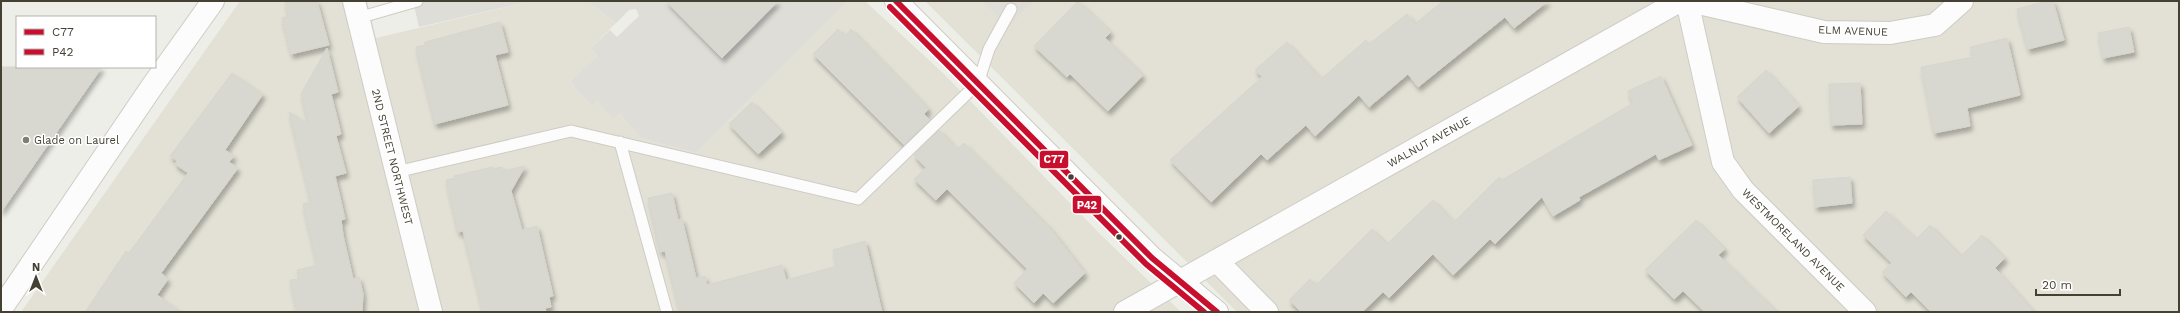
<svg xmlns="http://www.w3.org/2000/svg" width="2180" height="313" font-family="'Work Sans',sans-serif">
<defs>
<filter id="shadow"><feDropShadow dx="2.5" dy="4.5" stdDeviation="2" flood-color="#0004"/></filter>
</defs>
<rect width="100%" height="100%" fill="#eeeee8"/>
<!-- residential -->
<path fill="#e3e1d5" d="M240,1H367L376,38L532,1H587L616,23L591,48L597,56L570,82L592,106L596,101L619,113L641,138L696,153L848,1H865L945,75L1100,234L1181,312H21Z
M925,1H2179V312H1237Z"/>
<!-- parking -->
<path fill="#deddd8" d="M413,1H532L419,27Z
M587,1H848L696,153L641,138L619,113L613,119L597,101L592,106L570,82L597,56L591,48L610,30L617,37L639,16L636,9L629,10L616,23Z
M982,1H1033L1009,26Z"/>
<!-- building -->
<path fill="#d8d7d0" stroke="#d7d6ce" filter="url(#shadow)" d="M285,1H317L329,45L291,54L282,18L288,16Z
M666,1H778L722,58Z
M1078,1L1111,32L1105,38L1143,75L1108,111L1070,74L1067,77L1034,46Z
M1443,1H1548L1514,28L1505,17L1418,87L1408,74L1369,107L1359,95L1315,136L1306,125L1267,160L1261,154L1211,202L1170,160L1262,77L1255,70L1287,42L1321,79L1366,40L1369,44L1407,14L1415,24Z
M2047,1H2053L2064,40L2028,49L2017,9Z
M500,22L508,52L495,55L508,105L435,124L416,47L425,45V42Z
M2129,27L2134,52L2103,58L2098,33Z
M838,29L845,36L851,29L929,109L924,114L930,120L904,145L813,54Z
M2007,38L2020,95L1967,108L1970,126L1934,133L1921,67L1973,57L1970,47Z
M327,48L338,92L331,94L341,134L336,136L346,173L335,176L345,219L341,220L343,235L353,279L359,277L363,294L362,312H297L290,280L299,279L297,270L317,265L303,204L311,202L289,112L309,125L301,94Z
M1,67H102L1,212Z
M1766,70L1799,106L1769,133L1737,97Z
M232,73L263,94L225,150L234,156L229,162L238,168L161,273L168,279L157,295L181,312H85L126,251L129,253L188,173L175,164L177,161L170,156Z
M1661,76L1692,145L1659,160L1656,154L1579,197L1580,200L1553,216L1542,197L1495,244L1490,239L1453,275L1433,254L1389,298L1383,292L1362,312H1301L1289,300L1310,279L1316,285L1372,229L1387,244L1433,200L1454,222L1499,177L1502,180L1633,103L1628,91Z
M1860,83L1862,124L1831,125L1829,84Z
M752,102L782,132L758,154L729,124Z
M939,130L957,149L964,143L1050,228L1085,273L1053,303L1043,293L1034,303L1014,283L1027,269L947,189L936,200L914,179L926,168L914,155Z
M525,166L511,191L522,230L537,226L553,296L549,297L551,307L545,308L546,312H483L463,231L458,232L446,180L455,178L454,176L493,167V169L502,167L503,171Z
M1850,177L1852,203L1815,207L1813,180Z
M672,193L678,220L682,219L696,278L705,276L707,285L782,265L786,280L837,266L833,250L865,241L882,312H680L665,251L660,252L648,198Z
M1886,211L1916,239L1930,225L1961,256L1982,235L2005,258L1995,268L2034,312H1931L1911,292L1906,297L1882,272L1892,263L1863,235Z
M1696,220L1725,249L1718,255L1777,312H1705L1683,291L1674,299L1645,270Z"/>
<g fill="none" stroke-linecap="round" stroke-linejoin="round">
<!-- service casing -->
<g stroke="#cdccc5" stroke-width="13">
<path id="service" d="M358,18L417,1
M620,142L667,312
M396,172L571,131L858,199L978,83L989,49L1011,9"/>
</g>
<!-- minor casing -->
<g stroke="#cdccc5" stroke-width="24">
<path id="minor" d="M354,1L431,312
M1687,1L1723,162L1743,190L1865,312
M1690,1L1824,32L1890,33L1935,25L1962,1
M1217,261L1267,312
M1125,312L1676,3"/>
</g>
<!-- tertiary casing -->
<g stroke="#cdccc5" stroke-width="24">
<path id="tertiary" d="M896,1L1152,258L1217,312
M1,309L151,88L213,1"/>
</g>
<!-- service -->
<use href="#service" stroke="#fcfcfc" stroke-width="11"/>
<!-- minor -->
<use href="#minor" stroke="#fcfcfc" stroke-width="22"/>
<!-- tertiary -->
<use href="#tertiary" stroke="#fcfcfc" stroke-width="22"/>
<!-- bus-1 casing -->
<g stroke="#fff" stroke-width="9">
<path id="bus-1" d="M896,1L1152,258L1217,312"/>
</g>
<!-- bus-2 casing -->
<g stroke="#fff" stroke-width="9">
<path id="bus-2" d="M890,7L1146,264L1204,312"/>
</g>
<!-- bus-1 -->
<use href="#bus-1" stroke="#c8102e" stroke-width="6"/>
<!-- bus-2 -->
<use href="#bus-2" stroke="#c8102e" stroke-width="6"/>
</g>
<!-- markers -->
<circle fill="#807e73" stroke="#fff" stroke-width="1.5" cx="26" cy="140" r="4"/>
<g fill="#444134" stroke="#fff" stroke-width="1.5">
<circle cx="1071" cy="177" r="3.5"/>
<circle cx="1119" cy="237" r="3.5"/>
</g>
<g text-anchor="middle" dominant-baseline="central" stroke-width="3" stroke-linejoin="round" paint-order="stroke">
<!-- street labels -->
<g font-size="11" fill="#444134" stroke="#fff">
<text transform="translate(1853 31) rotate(2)">ELM AVENUE</text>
<text transform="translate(1429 142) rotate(-29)">WALNUT AVENUE</text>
<text transform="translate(392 157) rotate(76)">2ND STREET NORTHWEST</text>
<text transform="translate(1793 240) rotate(45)">WESTMORELAND AVENUE</text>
</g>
<!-- poi labels -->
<g font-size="11" fill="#444134" stroke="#fff" text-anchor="start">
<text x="34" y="140">Glade on Laurel</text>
</g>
</g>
<g stroke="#fff" stroke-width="1.5">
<rect x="1039" y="150" width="30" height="19" rx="4" fill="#c8102e"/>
<rect x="1072" y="195" width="30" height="19" rx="4" fill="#c8102e"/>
</g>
<g font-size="11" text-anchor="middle" font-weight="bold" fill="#fff">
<text x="1054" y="163">C77</text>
<text x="1087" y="209">P42</text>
</g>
<!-- border -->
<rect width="2180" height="313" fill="none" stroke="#444134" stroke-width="4"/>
<!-- legend -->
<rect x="16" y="16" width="140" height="52" fill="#ffffff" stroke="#b4b3ae"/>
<rect x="24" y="29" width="20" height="6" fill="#c8102e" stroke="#b4b3ae"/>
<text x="52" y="36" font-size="12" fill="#444134">C77</text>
<rect x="24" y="49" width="20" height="6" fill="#c8102e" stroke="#b4b3ae"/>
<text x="52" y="56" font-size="12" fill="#444134">P42</text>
<!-- north arrow -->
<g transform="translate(36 277)" stroke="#ffffff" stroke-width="3" paint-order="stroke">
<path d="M0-3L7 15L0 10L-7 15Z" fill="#444134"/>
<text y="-6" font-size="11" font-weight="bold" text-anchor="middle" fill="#444134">N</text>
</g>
<!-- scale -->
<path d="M2036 289v6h84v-6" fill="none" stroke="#444134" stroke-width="2"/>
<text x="2042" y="289" font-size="12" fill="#444134" stroke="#ffffff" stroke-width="3" paint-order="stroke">20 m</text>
</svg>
